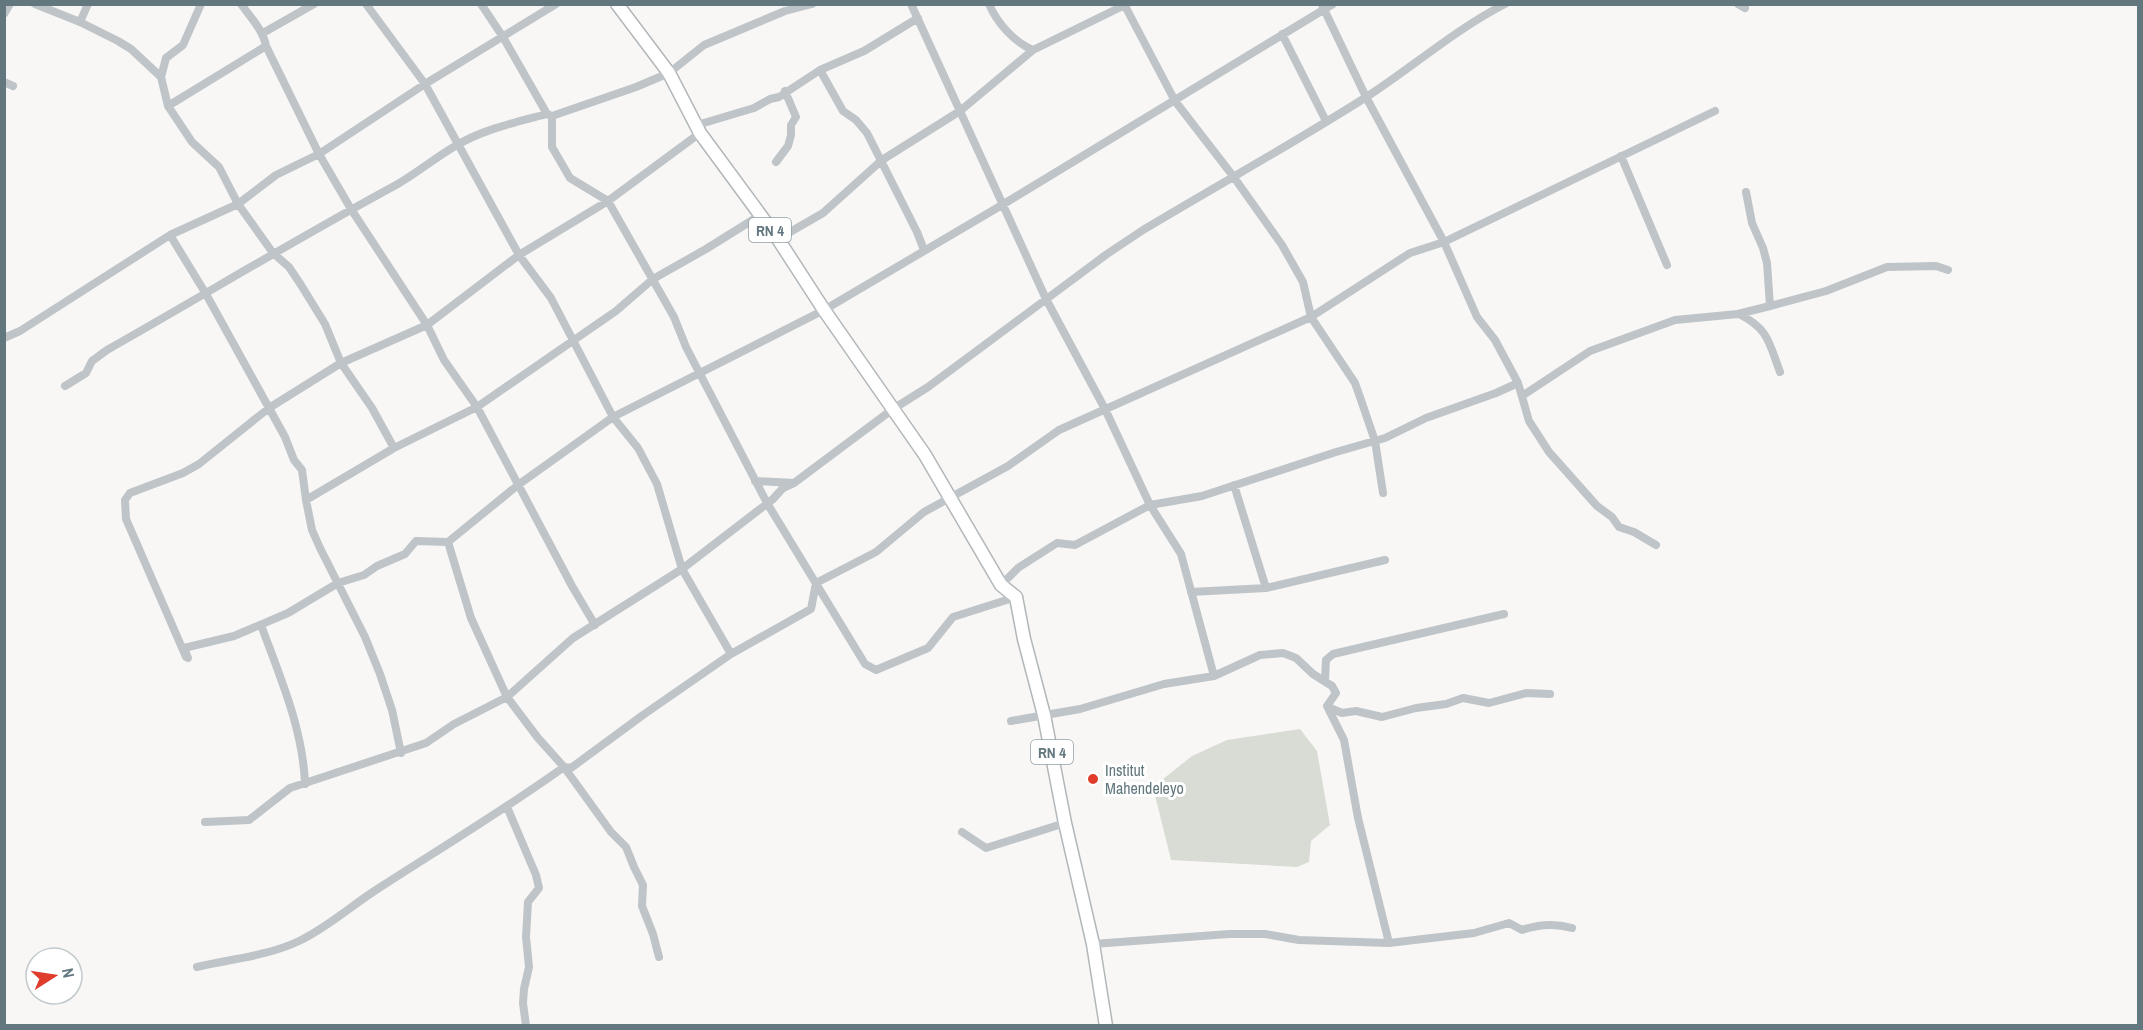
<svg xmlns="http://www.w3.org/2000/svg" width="2143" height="1030" font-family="'Archivo Narrow',sans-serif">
<rect width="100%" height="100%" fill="#f8f7f5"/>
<!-- green -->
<path fill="#d8dcd4" d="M1300,729L1317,751L1330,825L1311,841L1309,862L1297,867L1171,860L1153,787L1192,756L1227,740Z"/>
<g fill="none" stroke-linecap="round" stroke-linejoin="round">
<!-- highway casing -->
<g stroke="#b2b7ba" stroke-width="15">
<path id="highway" d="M617,4L669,73L700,133L778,239L824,310L925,455L1001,585L1016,597L1024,639L1044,715L1065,823L1093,944L1106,1026"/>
</g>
<!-- minor -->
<path stroke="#bec4c7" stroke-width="8" d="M35,4L80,22L118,41L131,49L161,77L168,106L192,142L219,167L238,204L273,253L289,267L301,285L325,324L341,363L372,408L394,448
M241,4C251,18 263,30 266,46L319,154L351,209L427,325L444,360L477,407L572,586L595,625
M366,4L425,84L519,255L551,298L613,417L638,448L657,484L682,569L731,654
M481,4L503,37L547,114L552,116V147L570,178L608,201L674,317L686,347L767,503L865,664L876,670L928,648L953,617L1016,597
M911,4L1046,299L1105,409L1150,505L1181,554L1214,676
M989,4C997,23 1014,42 1033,50
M1124,4L1175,101L1233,176L1282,245L1303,282L1311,317L1355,383L1361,400L1375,441L1383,493
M1738,4L1745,8
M1322,5L1366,97L1444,242L1477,317L1495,340L1518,383L1529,421L1549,452L1597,506L1612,517L1619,527L1634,532L1656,545
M4,14L10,4
M80,22L88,4
M263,33L314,4
M1282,34L1326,121
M820,70L843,111L856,120L867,133L917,232L924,250
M161,77L166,58L183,45L201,4
M4,82L13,86
M168,106L266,46
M552,116L636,87L669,73L704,45L785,11L812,4
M697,125L754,108L770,99L779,97L820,70L864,51L918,18
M700,133L608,201L519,255L427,325L341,363L269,408L199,464L183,473L130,493L125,500L126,519L186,657L188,658L184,648L234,636L288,613L338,583L364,575L377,566L405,554L416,541L448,542L518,485L613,417L824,310L1002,205L1333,4
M1621,156L1667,265
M776,162L788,146L791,135V125L796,117L785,91
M1746,192L1752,223L1763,248L1767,263L1770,306
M170,235L206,294L285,437L294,460L302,470L306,500L312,530L320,548L365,637L380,674L392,710L401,753
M778,239L823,213L882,160L960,111L1033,50L1127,4
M1739,314C1769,329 1769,343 1780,372
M4,338L20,331L170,235L238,204L276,175L319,154L425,84L556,4
M65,386L86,373L92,361L107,350C204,295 298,238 396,185C417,173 436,157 457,145C484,129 517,122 547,114
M1522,396L1590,351L1675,320L1738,314L1770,306L1826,291L1887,267L1936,266L1948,270
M755,481L794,483
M1234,485L1266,588
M306,500L394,448L477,407L616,311L653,279L706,249L759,216
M448,542L471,618L507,697L538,738L564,767L611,832L626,847L634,867L643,885L642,906L653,934L659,957
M1001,585L1018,568L1057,543L1075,545L1150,505L1202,496L1336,452L1385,438L1426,418L1496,393L1518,383
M1191,592L1266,588L1385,560
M261,625C280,677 303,729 305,784
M1325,680L1326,660L1333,654L1504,614
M1328,707L1342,713L1356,711L1382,717L1416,708L1446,704L1463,698L1489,703L1526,693L1550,694
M1011,721L1080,709L1164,684L1214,676L1260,655L1283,653L1296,658L1313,674L1332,686L1336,693L1327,706L1344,740L1358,818L1389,943
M507,807L536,875L539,888L528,902L526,937L529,967L524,989L523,1003L526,1026
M205,822L249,820L290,788L426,743L454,724L507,697L573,638L682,569L773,499L783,488L794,483L893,409L928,387L1107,254L1143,230C1218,185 1294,143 1368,96C1414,66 1456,29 1505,4
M962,832L986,848L1065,823
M1093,944L1229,934H1265L1299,940L1389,943L1474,933L1509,923L1522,930C1539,924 1555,923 1572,928
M197,967C230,959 268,956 299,941C328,927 352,905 379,888C441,848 504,810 564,767L571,768L643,715L731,654L811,609L816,583L876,552L924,512L1008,466L1059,430L1311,317L1410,253L1444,242L1715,111"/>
<!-- highway -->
<use href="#highway" stroke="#fff" stroke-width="12"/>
</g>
<!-- markers -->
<circle fill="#e03c2c" stroke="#fff" stroke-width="2" cx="1093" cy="779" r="6"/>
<g text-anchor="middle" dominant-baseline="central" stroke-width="6" stroke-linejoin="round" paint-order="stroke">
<!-- shield labels -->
<g fill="#fff" stroke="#92a0a5" stroke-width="1.5">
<rect x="749" y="218" width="42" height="24" rx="4.5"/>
<rect x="1031" y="740" width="42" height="24" rx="4.5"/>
</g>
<g font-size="15" font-weight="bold" fill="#63777f">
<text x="770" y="230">RN 4</text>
<text x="1052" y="752">RN 4</text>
</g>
<!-- poi labels -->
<g font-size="16" fill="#63777f" stroke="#fff" text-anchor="start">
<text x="1105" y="770">Institut<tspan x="1105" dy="18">Mahendeleyo</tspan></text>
</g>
</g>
<!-- border -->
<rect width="2143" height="1030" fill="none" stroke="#63777f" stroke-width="12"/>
<!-- north arrow -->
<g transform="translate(54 976) rotate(78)"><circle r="28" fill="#ffffff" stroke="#c1c9cc" stroke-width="1.5"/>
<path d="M0-4.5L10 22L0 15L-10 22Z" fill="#e03c2c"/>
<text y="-9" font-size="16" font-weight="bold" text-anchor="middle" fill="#63777f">N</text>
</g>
</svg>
